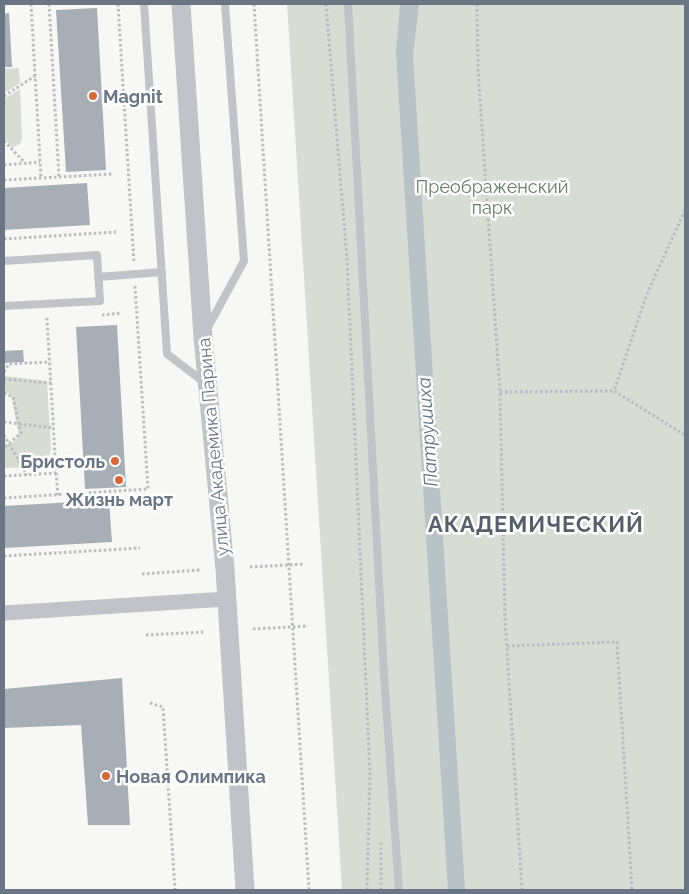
<svg xmlns="http://www.w3.org/2000/svg" width="689" height="894" font-family="Raleway,sans-serif">
<rect width="100%" height="100%" fill="#f7f8f5"/>
<!-- green -->
<path fill="#d7dcd5" d="M287,4H685V890H342Z
M19,68L20,83L4,93V69Z
M20,89L22,138L20,144L12,148L4,137V99Z
M4,376L47,381L51,450C46,471 21,467 4,468V441L7,447L19,437L11,394L4,392Z"/>
<!-- water -->
<path fill="#b9c2c7" d="M400,4H419L413,55L465,890H448L396,53Z"/>
<!-- building -->
<path fill="#a8aeb5" d="M97,8L106,170L66,172L56,10Z
M9,13L12,67H4V14Z
M87,183L90,225L4,230V188Z
M117,325L126,487L85,489L76,327Z
M23,350L24,362L4,363V351Z
M109,500L112,542L4,548V506Z
M122,678L130,825H88L81,725L4,728V689Z"/>
<g fill="none" stroke-linecap="round" stroke-linejoin="round">
<!-- path -->
<path stroke="#babcbf" stroke-width="3" stroke-dasharray="2.5 2.5" stroke-linecap="butt" d="M31,4L41,178
M49,4L59,177
M118,4L134,263
M254,4L309,890
M326,4L347,260L370,774L367,890
M477,4L478,69L500,392L505,618L522,890
M4,96L35,76
M4,141L25,163
M4,165L40,162
M4,180L113,174
M685,210L647,294L614,391L685,435
M4,239L116,232
M102,315L122,313
M4,372L9,364L50,362
M4,379L51,383
M500,392L614,391
M4,393L13,397L21,433L4,448
M4,422L54,428
M4,435L27,475
M56,473L58,495
M4,476L56,473L47,318
M4,498L148,489L135,286
M4,556L140,548
M250,567L305,564
M142,574L200,570
M253,629L308,626
M146,635L204,632
M507,646L617,642L632,890
M150,703L163,707L175,890
M381,890V841"/>
<!-- service -->
<path stroke="#c0c3c7" stroke-width="8" d="M144,4L167,354L204,382
M348,4L384,675L399,890
M4,261L97,255L100,301L4,306
M98,277L162,272
M207,329L244,261L225,4"/>
<!-- minor -->
<path stroke="#c0c3c7" stroke-width="15" d="M4,613L227,599"/>
<!-- tertiary -->
<path stroke="#c0c3c7" stroke-width="19" d="M181,4L203,337L225,569L245,890"/>
</g>
<!-- markers -->
<g fill="#d46939" stroke="#fff" stroke-width="2">
<circle cx="93" cy="96" r="5"/>
<circle cx="115" cy="461" r="5"/>
<circle cx="119" cy="480" r="5"/>
<circle cx="106" cy="776" r="5"/>
</g>
<g text-anchor="middle" dominant-baseline="central" stroke-width="5" stroke-linejoin="round" paint-order="stroke">
<!-- poi labels -->
<g font-size="18" font-weight="bold" fill="#6a7684" stroke="#fff" text-anchor="start">
<text x="103" y="96">Magnit</text>
<text x="105" y="461" text-anchor="end">Бристоль</text>
<text x="119" y="499" text-anchor="middle">Жизнь март</text>
<text x="116" y="776">Новая Олимпика</text>
</g>
<!-- park labels -->
<g font-size="18" fill="#6a7b68" stroke="#fff">
<text x="492" y="186">Преображенский<tspan x="492" dy="21">парк</tspan></text>
</g>
<!-- street labels -->
<g font-size="18" fill="#6a7684" stroke="#fff">
<text transform="translate(213 447) rotate(-95)">улица Академика Парина</text>
</g>
<!-- water labels -->
<g font-size="19" font-style="italic" fill="#65767f" stroke="#fff">
<text transform="translate(427 432) rotate(-94)">Патрушиха</text>
</g>
<!-- district labels -->
<g font-size="22" font-weight="bold" letter-spacing="1" fill="#576069" stroke="#fff">
<text x="536" y="524">АКАДЕМИЧЕСКИЙ</text>
</g>
</g>
<!-- border -->
<rect width="689" height="894" fill="none" stroke="#6a7684" stroke-width="10"/>
</svg>
